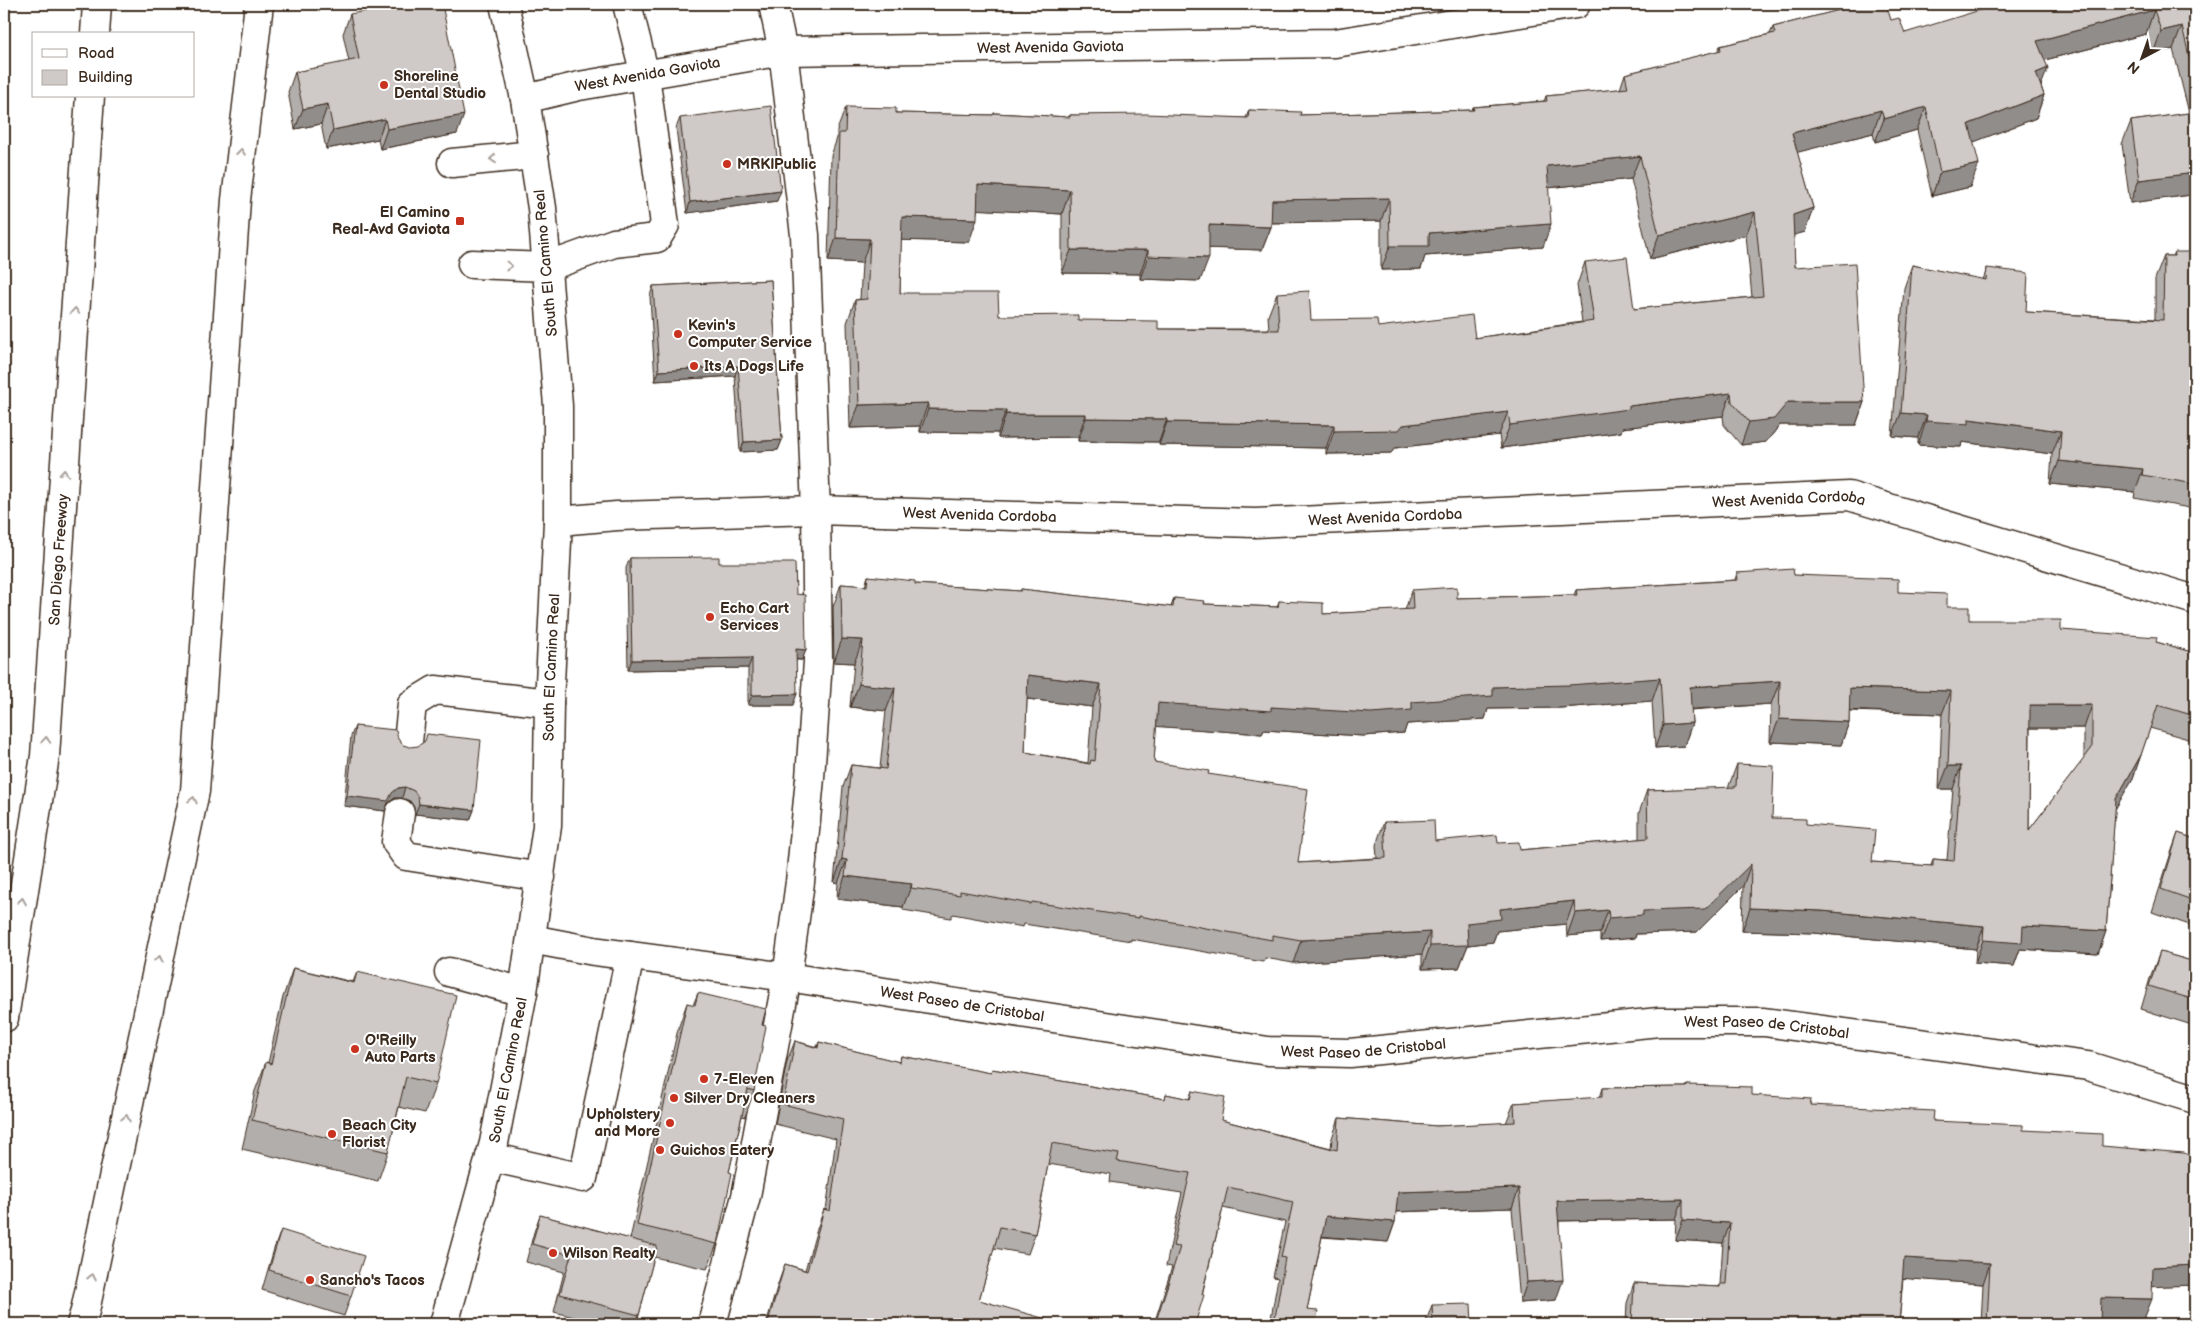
<svg xmlns="http://www.w3.org/2000/svg" width="2199" height="1328" font-family="'Balsamiq Sans',sans-serif">
<rect width="100%" height="100%" fill="#fff"/>
<filter id="ink" filterUnits="userSpaceOnUse"><feTurbulence type="fractalNoise" baseFrequency=".02" numOctaves="2"/><feDisplacementMap in="SourceGraphic" scale="10" xChannelSelector="R" yChannelSelector="G"/><feConvolveMatrix kernelMatrix="1 2 1 2 8 2 1 2 1" color-interpolation-filters="sRGB"/></filter>
<g filter="url(#ink)">
<g fill="none" stroke-linecap="round" stroke-linejoin="round">
<!-- minor casing -->
<g stroke="#3b2a1e" stroke-width="31">
<g id="minor">
<path id="s1" d="M525,99L579,86L783,51L1335,43L1576,4"/>
<path d="M452,163L534,155"/>
<path d="M472,264L547,267L614,243L657,238L665,225L645,75L627,4"/>
<path id="s2" d="M558,521L617,516L816,510L1255,523L1849,496L2195,600"/>
<path d="M408,742L412,704L435,690L549,703"/>
<path d="M400,813L396,842L406,856L541,877"/>
<path id="s3" d="M531,939L594,951L787,977L1268,1051L1350,1053L1659,1022H1764L2088,1066L2195,1099"/>
<path d="M449,972L523,992"/>
<path d="M490,1157L583,1178L630,956"/>
<path d="M712,1324L746,1196L787,977L800,882L810,778L818,661L816,510L805,235L783,51L773,4"/>
</g>
</g>
<!-- major casing -->
<g stroke="#3b2a1e" stroke-width="31">
<g id="major">
<path id="s4" d="M444,1324L494,1143L523,992L547,826L549,703L558,521V406L542,208L525,99L504,4"/>
</g>
</g>
<!-- highway casing -->
<g stroke="#3b2a1e" stroke-width="31">
<g id="highway">
<path d="M95,34L97,4"/>
<path id="s5" d="M4,1018L45,756L90,96"/>
<path d="M81,1324L85,1311L195,791L236,200L259,4"/>
</g>
</g>
<!-- minor -->
<use href="#minor" stroke="#fff" stroke-width="28"/>
<!-- major -->
<use href="#major" stroke="#fff" stroke-width="28"/>
<!-- highway -->
<use href="#highway" stroke="#fff" stroke-width="28"/>
</g>
<!-- wall -->
<path fill="#b2aeab" stroke="#3b2a1e" fill-rule="evenodd" d="M1850,4L1891,20L1905,33L2195,4V222L2191,195L2130,203L2122,144L2131,121L2189,113L2173,49L2153,54L2146,34L2045,60L2041,86L2044,95L2036,118L1973,142L1970,187L1932,196L1917,130L1875,142L1873,133L1797,152L1813,208L1805,232L1793,235L1795,267L1864,402L1856,425H1780L1766,442L1741,445L1724,425L1723,416L1622,428L1621,432L1501,448L1499,435L1395,448L1391,453L1326,454V448L1159,445V442L1078,441V437L998,438V433L920,432V426L850,428L847,323L855,300L860,299L862,263L828,261L831,156L837,138V130L846,107L896,113L993,115L994,113L1069,117L1070,115L1246,118L1249,110L1300,115L1472,110L1473,107L1544,101L1546,96L1620,89L1625,74L1718,51L1720,46L1770,34L1773,27L1848,8ZM1631,179L1650,259L1746,235L1752,297L1634,309L1585,262L1577,285L1582,322L1475,338L1311,320L1277,293L1268,316L1269,329H1158L1078,320L999,316L900,293L901,240L969,242L978,209L1062,214V273L1140,274V279L1200,281L1209,248L1262,250L1271,227V223L1381,221V270L1421,269L1425,256L1543,247L1548,188Z
M350,14L457,134L380,149L378,139L326,149L321,124L295,129L288,92L295,72L349,62L343,34Z
M680,118L777,201L687,213L676,128Z
M2175,252L2194,431H2195V509L2134,498L2135,492L2050,484L2052,454L1962,442L1961,447L1918,445V438L1892,436L1904,288L1912,265L1983,280L1987,268L2026,312L2155,319V279L2164,256H2173Z
M771,280L782,440L778,450L740,452L735,376L655,381L650,296L653,286Z
M630,558L719,563L796,594L806,650L802,660H796L793,705H748V668L628,670L626,568Z
M1737,573L1794,575L1898,592L1947,607L1969,620L2061,630L2156,642L2195,653V741L2150,728L2133,778L2115,808L2106,931L2098,954L2020,949L2014,966L1975,963L1976,949L1814,933L1742,931L1743,886L1697,932L1636,934L1635,938L1600,941V933L1567,936L1566,924L1497,931L1493,942L1468,945L1459,968L1422,969V954L1293,963L1265,958L1263,962L1131,939V941L1024,924L1023,927L953,914L951,918L903,910V907L837,899L838,883L834,882L843,787L851,765L880,768L886,711L850,707L854,663L834,662L833,607L841,584L865,586L868,576L915,584L1021,591V589L1171,607L1174,598L1204,604L1277,607L1279,601L1323,614L1405,610L1412,590L1457,598L1574,595L1576,590L1735,580ZM1027,699L1092,707L1088,763L1025,752ZM1652,701L1655,748L1684,746L1692,723L1691,710L1771,704L1770,742L1841,745L1849,722V711L1942,714L1939,789H1953L1947,860L1933,859L1931,866L1872,862L1806,824L1772,818L1737,764L1728,788L1647,790L1639,813V839L1520,850L1498,843L1435,841L1384,822L1376,845L1377,858L1298,863L1208,774L1154,762L1156,726L1262,734L1264,730L1363,736L1404,733L1407,724L1485,719L1488,709L1560,708ZM2030,728H2084V759L2029,830Z
M355,726L398,739L403,745L474,810L470,820L415,814L414,807L410,801L402,798H395L388,803L385,811L344,806L351,736Z
M2178,833L2195,839V927L2152,912L2170,856Z
M2160,952L2195,962V1026L2141,1009L2151,975Z
M293,968L353,982L357,972L436,1084L425,1113L399,1107L388,1152L378,1181L242,1149L255,1091L266,1062L268,1063L283,997Z
M698,993L762,1025L754,1091L745,1117L742,1116L729,1172L717,1244L707,1269L654,1257L639,1315L636,1324H601L554,1312L564,1272L526,1262L534,1232L540,1215L630,1239L678,1029L687,1003L693,1005Z
M795,1041L817,1047L819,1042L899,1062L901,1056L990,1073L992,1069L1165,1099L1166,1094L1189,1099L1192,1091L1221,1120L1331,1148L1332,1138L1339,1118L1437,1126L1506,1123L1514,1103L1599,1098L1602,1088L1687,1087V1085L1810,1105L1933,1121L2023,1130L2102,1146L2195,1285L2152,1286L2144,1319L2100,1318V1324H1981L1983,1284L1903,1278L1899,1324H1626L1627,1303L1634,1283L1719,1287L1720,1284L1723,1243L1675,1240L1676,1219L1559,1221L1556,1300L1520,1303L1512,1208L1396,1212L1395,1222L1388,1242L1322,1237L1307,1310L1315,1324H1270L1278,1278L1273,1277L1285,1222L1223,1208L1195,1324H1154L1172,1267L1166,1266L1182,1193L1110,1182L1111,1174L1048,1164L1035,1234L1028,1254L994,1248L979,1300L1056,1324H766L778,1284L785,1264L805,1270L817,1229L824,1209L826,1210L836,1139L775,1124L787,1061Z
M281,1230L351,1296L344,1316L262,1290L274,1249Z
M1432,1305L1472,1324H1425Z"/>
<!-- shaded-wall -->
<path fill="#918d8b" stroke="#3b2a1e" d="M2154,10L2146,34L2029,64L2037,41Z
M2182,26L2173,49L2153,54L2161,31Z
M2048,68L2039,91L2036,73Z
M2044,95L2036,118L1961,147L1969,124Z
M328,104L321,124L295,129L303,109Z
M1926,107L1917,130L1875,142L1884,119Z
M1881,110L1873,133L1783,156L1792,133Z
M464,115L457,134L380,149L387,129Z
M385,119L378,139L326,149L333,130Z
M1640,156L1631,179L1538,189L1547,166Z
M1979,164L1970,187L1932,196L1940,172Z
M2195,173V182L2191,195L2130,203L2139,180Z
M978,185L1070,190L1062,214L970,209Z
M781,191L777,201L687,213L690,202Z
M1389,198L1381,221L1263,223L1272,200Z
M1813,208L1805,232L1784,238L1793,215Z
M1755,212L1746,235L1650,259L1659,235Z
M902,217L977,219L969,242L893,240Z
M1551,224L1543,247L1425,256L1421,269L1381,270L1390,246L1429,233Z
M1209,225L1271,227L1262,250L1201,248Z
M836,238L870,239L862,263L828,261Z
M1071,250H1148L1140,274L1062,273Z
M1148,256L1209,258L1200,281L1140,279Z
M738,366L735,376L655,381L659,371Z
M1731,393L1723,416L1622,428L1621,432L1501,448L1510,425L1629,406Z
M1788,402H1864L1856,425H1780L1766,442L1741,445L1749,422Z
M928,403L920,426L850,428L859,405Z
M928,409L1006,410L998,433L920,432Z
M1508,412L1499,435L1395,448L1391,453L1326,454L1334,431L1403,425Z
M1901,413L1927,415L1918,438L1892,436Z
M1006,414H1086L1078,437L998,438Z
M1086,418L1167,419L1159,442L1078,441Z
M1969,419L2061,431L2052,454L1962,442L1961,447L1918,445L1926,421Z
M1167,422L1334,425L1326,448L1159,445Z
M782,440L778,450L740,452L744,442Z
M2059,461L2143,469L2135,492L2050,484Z
M842,639L863,640L854,663L834,662Z
M796,649L806,650L802,660L793,659Z
M752,658L748,668L628,670L632,660Z
M1028,675L1101,684L1092,707L1020,698Z
M1660,678L1652,701L1560,708L1488,709L1485,719L1407,724L1404,733L1363,736L1264,730L1262,734L1150,726L1158,703L1271,707L1412,702L1493,687Z
M1780,681L1771,704L1681,710L1690,687Z
M859,684L895,688L886,711L850,707Z
M1850,688L1951,691L1942,714L1842,710Z
M797,694L793,705H748L752,695Z
M2030,705H2092L2084,728H2022Z
M1779,719L1849,722L1841,745L1770,742Z
M1692,723L1684,746L1655,748L1663,725Z
M2141,755L2133,778L2108,822L2116,799Z
M1948,766H1961L1953,789H1939Z
M405,787L402,798H395L388,803L385,811L344,806L347,796Z
M419,804L474,810L470,820L415,814Z
M842,859L847,860L838,883L834,882Z
M1751,864L1743,886L1697,932L1636,934L1635,938L1600,941L1609,918L1643,911Z
M845,876L912,884L903,907L837,899Z
M1574,901L1566,924L1497,931L1493,942L1468,945L1459,968L1422,969L1430,946L1467,923L1500,909Z
M1750,908L1822,911L1984,926L1976,949L1814,933L1742,931Z
M1608,910L1600,933L1567,936L1575,913Z
M2023,926L2106,931L2098,954L2020,949L2014,966L1975,963L1983,940Z
M1430,932L1422,954L1293,963L1301,940Z
M1519,1188L1512,1208L1390,1212L1398,1192Z
M1683,1199L1676,1219L1550,1221L1557,1201Z
M1326,1216L1395,1222L1388,1242L1319,1236Z
M1683,1220L1730,1223L1723,1243L1675,1240Z
M1904,1258L1990,1263L1983,1284L1897,1278Z
M2195,1265V1285L2145,1287L2153,1267Z
M1563,1280L1556,1300L1520,1303L1527,1282Z
M2101,1298L2152,1299L2144,1319L2094,1318Z"/>
<!-- building -->
<path fill="#cfcac7" stroke="#3b2a1e" fill-rule="evenodd" d="M404,4H442L464,115L387,129L385,119L333,130L328,104L303,109L295,72L359,59L350,14Z
M1850,4H1886L1891,20L1899,18L1905,33L2000,4H2195V82L2182,26L2161,31L2154,10L2037,41L2048,68L2036,73L2044,95L1969,124L1979,164L1940,172L1926,107L1884,119L1881,110L1792,133L1813,208L1793,215L1795,267L1855,263L1864,402H1788L1774,419L1749,422L1732,402L1731,393L1629,406V409L1510,425L1508,412L1403,425L1399,430L1334,431V425L1167,422V419L1086,418V414H1006V410L928,409V403L859,405L855,300L867,299L870,239L836,238L839,133H845L846,107L896,108V113L993,115L994,113L1070,117V115L1146,114L1248,118L1249,110L1301,112L1300,115L1474,110L1473,107L1547,101L1546,96L1628,88L1625,74L1721,50L1720,46L1775,33L1773,27L1851,7ZM1640,156L1659,235L1755,212L1763,296L1634,309L1627,257L1585,262L1594,321L1475,338L1472,315L1378,327L1377,319L1311,320L1309,291L1277,293L1279,330L1158,329V321L1078,320V315L999,316L998,293H900L902,217L977,219L978,185L1070,190L1071,250H1148V256L1209,258V225L1271,227L1272,200L1389,198L1390,246H1429V233L1551,224L1547,166Z
M771,106L781,191L690,202L680,118Z
M2195,112V173L2139,180L2131,121Z
M2175,252H2195V417L2194,431H2195V484L2142,475L2143,469L2059,461L2061,431L1969,419V424L1926,421L1927,415L1901,413L1912,265L1986,280L1987,268L2028,273L2026,312L2163,320L2164,256H2174Z
M771,280L782,440L744,442L738,366L659,371L653,286Z
M719,557V563H795L796,594L805,595L806,650L796,649L797,694L752,695V658L632,660L630,558Z
M1793,569L1794,575L1898,579V592L1947,594V607H1969V620H2061V630L2157,637L2156,642L2195,653V716L2158,705L2141,755L2116,799L2106,931L2023,926L2022,943L1983,940L1984,926L1822,911L1750,908L1751,864L1705,909L1643,911V915L1609,918L1608,910L1575,913L1574,901L1500,909L1501,919L1467,923L1468,945L1430,946V932L1301,940L1272,935V940L1139,916V918L1032,902L1031,904L960,891V895L911,888L912,884L845,876L847,860L842,859L851,765L886,769L895,688L859,684L863,640L842,639L841,584L867,586L868,576L915,581V584L1021,591V589L1173,607L1174,598L1205,601L1204,604L1278,607L1279,601L1323,603V614L1413,609L1412,590L1457,587V598L1577,595L1576,590L1738,580L1737,573ZM1028,675L1101,684L1095,761L1091,760L1090,764L1025,752ZM1660,678L1663,725L1692,723L1690,687L1780,681L1779,719L1849,722L1850,688L1951,691L1948,766H1961L1954,861L1933,859V866L1872,862L1875,830L1806,824V819L1772,818L1774,766L1737,764L1736,787L1647,790L1648,838L1520,850L1519,842L1498,843L1497,835L1435,841L1434,820L1384,822L1386,858L1298,863L1308,789L1208,774L1209,771L1154,762L1158,703L1271,711V707L1371,713L1412,710V702L1493,696V687L1569,685ZM2030,705H2092V748L2029,830Z
M355,726L396,730L398,739L403,745L410,747L418,746L425,741L427,734L481,740L474,810L419,804L418,797L414,791L405,787L398,788L392,793L388,801L347,796Z
M2178,833L2195,839V901L2161,889Z
M2160,952L2195,962V1000L2149,986Z
M293,968L354,983L357,972L456,995L436,1084L406,1077L388,1152L252,1120L266,1062L271,1064Z
M698,993L766,1009L762,1025L766,1026L754,1091L748,1089L729,1172L732,1173L717,1244L637,1225L687,1003L695,1005Z
M795,1041L818,1048L819,1042L900,1062L901,1056L991,1073L992,1069L1165,1099L1166,1094L1190,1099L1192,1091L1225,1097L1221,1120L1337,1150L1339,1118L1437,1126L1515,1122L1514,1103L1602,1097V1088L1687,1087V1085L1752,1087V1095L1811,1099L1810,1105L1934,1111L1933,1121L2023,1125V1130L2102,1134V1146L2184,1153L2195,1157V1265L2153,1267L2152,1299L2101,1298L2100,1324H1987L1990,1263L1904,1258L1899,1324H1632L1634,1283L1720,1287V1284H1726L1730,1223L1683,1220V1199L1557,1201L1563,1280L1527,1282L1519,1188L1398,1192L1395,1222L1326,1216L1307,1310L1318,1311L1315,1324H1274L1285,1258L1281,1257L1293,1202L1228,1187L1202,1294L1204,1295L1195,1324H1155L1180,1247L1173,1246L1190,1173L1117,1161L1119,1154L1052,1143L1035,1234L1000,1227L979,1300L1046,1319V1321L1056,1324H776L768,1322L785,1264L807,1271L824,1209L830,1211L843,1119L783,1104Z
M540,1215L657,1246L639,1315L560,1294L571,1255L532,1244Z
M281,1230L364,1256L351,1296L269,1270Z
M1471,1304L1472,1324H1433L1432,1305Z"/>
<!-- one-way arrows -->
<defs><path id="oneway-chevron" d="M-2-3.5L2.5 0L-2 3.5" fill="none" stroke-width="1.6" stroke-linecap="round" stroke-linejoin="round" transform="scale(1.25)"/></defs>
<g stroke="#a79f9a">
<use href="#oneway-chevron" transform="translate(241 152) rotate(-83)"/>
<use href="#oneway-chevron" transform="translate(493 159) rotate(175)"/>
<use href="#oneway-chevron" transform="translate(509 266) rotate(1)"/>
<use href="#oneway-chevron" transform="translate(75 311) rotate(-86)"/>
<use href="#oneway-chevron" transform="translate(64 473) rotate(-86)"/>
<use href="#oneway-chevron" transform="translate(46 740) rotate(-86)"/>
<use href="#oneway-chevron" transform="translate(193 800) rotate(-78)"/>
<use href="#oneway-chevron" transform="translate(22 901) rotate(-81)"/>
<use href="#oneway-chevron" transform="translate(159 959) rotate(-78)"/>
<use href="#oneway-chevron" transform="translate(126 1118) rotate(-78)"/>
<use href="#oneway-chevron" transform="translate(92 1277) rotate(-78)"/>
</g>
</g>
<!-- markers -->
<g fill="#c8321e" stroke="#fff" stroke-width="2">
<circle cx="384" cy="85" r="5"/>
<circle cx="727" cy="164" r="5"/>
<rect x="455" y="216" width="10" height="10" rx="2.5"/>
<circle cx="678" cy="334" r="5"/>
<circle cx="694" cy="366" r="5"/>
<circle cx="710" cy="617" r="5"/>
<circle cx="355" cy="1049" r="5"/>
<circle cx="704" cy="1079" r="5"/>
<circle cx="674" cy="1098" r="5"/>
<circle cx="670" cy="1123" r="5"/>
<circle cx="332" cy="1134" r="5"/>
<circle cx="660" cy="1150" r="5"/>
<circle cx="553" cy="1253" r="5"/>
<circle cx="310" cy="1280" r="5"/>
</g>
<g text-anchor="middle" dominant-baseline="central" stroke-width="4" stroke-linejoin="round" paint-order="stroke">
<!-- street labels -->
<g font-size="15" fill="#3b2a1e" stroke="#fff">
<text stroke="none"><textPath href="#s1" startOffset="530">West Avenida Gaviota</textPath></text>
<text stroke="none"><textPath href="#s1" startOffset="125">West Avenida Gaviota</textPath></text>
<text transform="translate(546 263) rotate(-95)">South El Camino Real</text>
<text stroke="none"><textPath href="#s2" startOffset="1232">West Avenida Cordoba</textPath></text>
<text stroke="none"><textPath href="#s2" startOffset="422">West Avenida Cordoba</textPath></text>
<text stroke="none"><textPath href="#s2" startOffset="828">West Avenida Cordoba</textPath></text>
<text stroke="none"><textPath href="#s5" startOffset="462">San Diego Freeway</textPath></text>
<text stroke="none"><textPath href="#s4" startOffset="668">South El Camino Real</textPath></text>
<text stroke="none"><textPath href="#s3" startOffset="436">West Paseo de Cristobal</textPath></text>
<text stroke="none"><textPath href="#s3" startOffset="1246">West Paseo de Cristobal</textPath></text>
<text stroke="none"><textPath href="#s3" startOffset="841">West Paseo de Cristobal</textPath></text>
<text stroke="none"><textPath href="#s4" startOffset="262">South El Camino Real</textPath></text>
</g>
<!-- poi labels -->
<g font-size="15" font-weight="bold" fill="#3b2a1e" stroke="#fff" text-anchor="start">
<text x="394" y="76">Shoreline<tspan x="394" dy="17">Dental Studio</tspan></text>
<text x="737" y="164">MRK|Public</text>
<text x="450" y="212" text-anchor="end">El Camino<tspan x="450" dy="17">Real-Avd Gaviota</tspan></text>
<text x="688" y="325">Kevin's<tspan x="688" dy="17">Computer Service</tspan></text>
<text x="704" y="366">Its A Dogs Life</text>
<text x="720" y="608">Echo Cart<tspan x="720" dy="17">Services</tspan></text>
<text x="365" y="1040">O'Reilly<tspan x="365" dy="17">Auto Parts</tspan></text>
<text x="714" y="1079">7-Eleven</text>
<text x="684" y="1098">Silver Dry Cleaners</text>
<text x="660" y="1114" text-anchor="end">Upholstery<tspan x="660" dy="17">and More</tspan></text>
<text x="342" y="1125">Beach City<tspan x="342" dy="17">Florist</tspan></text>
<text x="670" y="1150">Guichos Eatery</text>
<text x="563" y="1253">Wilson Realty</text>
<text x="320" y="1280">Sancho's Tacos</text>
</g>
</g>
<!-- margin -->
<rect width="2199" height="1328" fill="none" stroke="#fff" stroke-width="20"/>
<rect x="10" y="10" width="2179" height="1308" fill="none" stroke="#3b2a1e" stroke-width="2" filter="url(#ink)"/>
<!-- legend -->
<rect x="32" y="32" width="162" height="65" fill="#ffffff" stroke="#b1aaa5"/>
<rect x="42" y="49" width="25" height="8" fill="#ffffff" stroke="#b1aaa5"/>
<text x="78" y="58" font-size="15" fill="#3b2a1e">Road</text>
<rect x="42" y="70" width="25" height="15" fill="#cfcac7" stroke="#b1aaa5"/>
<text x="78" y="82" font-size="15" fill="#3b2a1e">Building</text>
<!-- north arrow -->
<g transform="translate(2142 58) rotate(221)" stroke="#ffffff" stroke-width="4" paint-order="stroke">
<path d="M0-4L9 19L0 12L-9 19Z" fill="#3b2a1e"/>
<text y="-8" font-size="14" font-weight="bold" text-anchor="middle" fill="#3b2a1e">N</text>
</g>
</svg>
